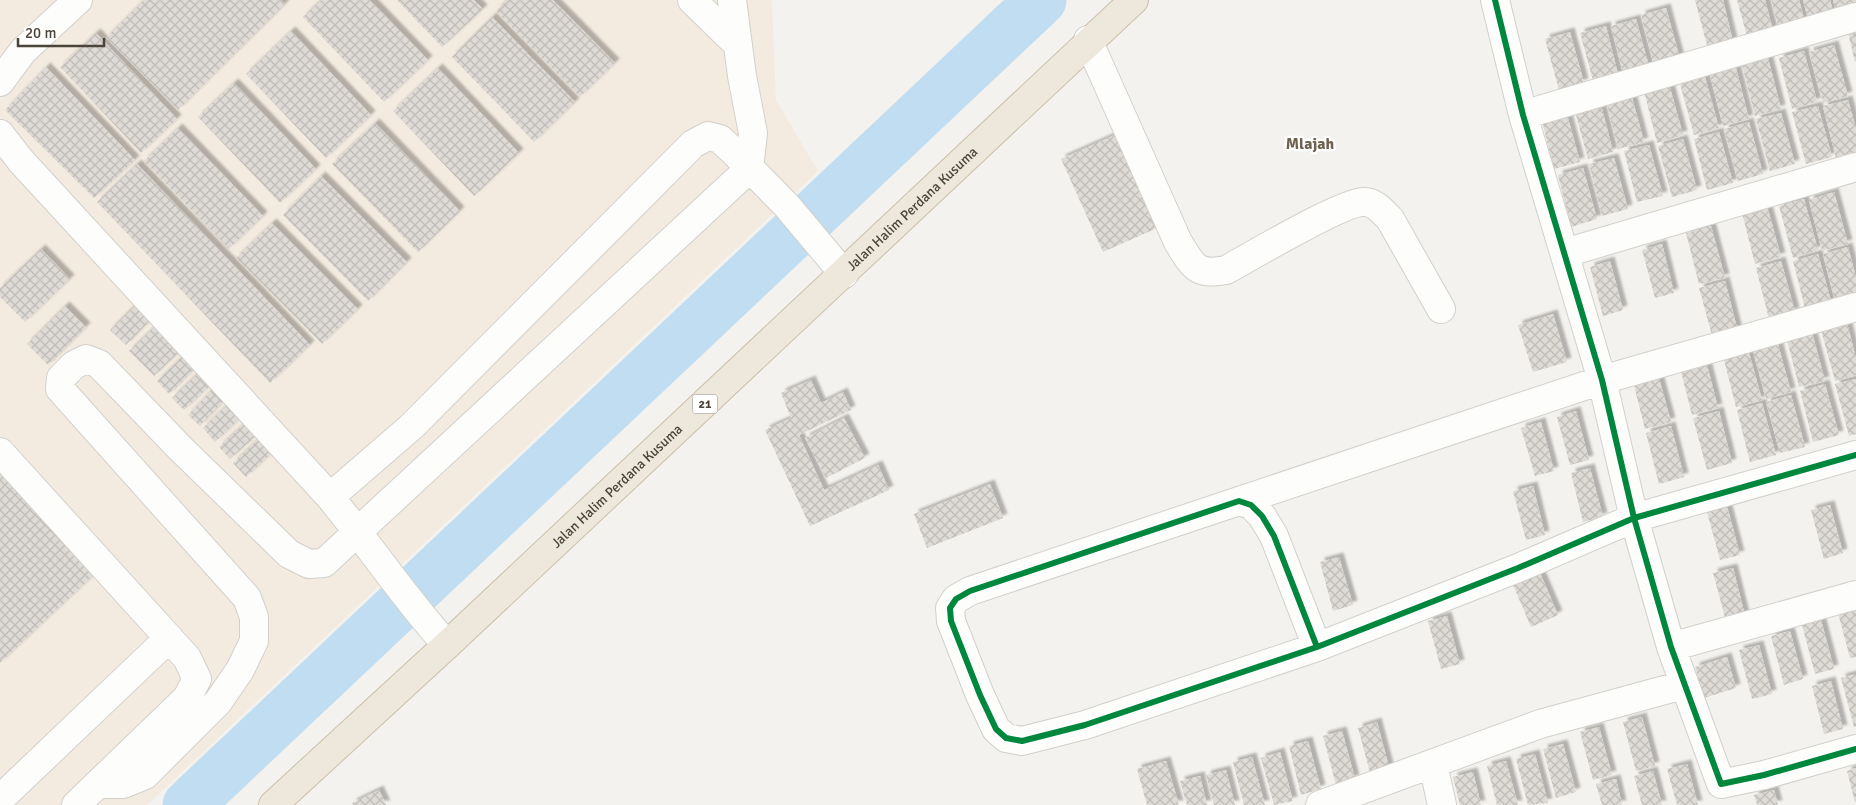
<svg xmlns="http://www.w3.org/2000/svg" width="1856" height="805" font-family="Signika,sans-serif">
<defs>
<pattern id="building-cross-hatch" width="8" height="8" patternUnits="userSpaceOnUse" patternTransform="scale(1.25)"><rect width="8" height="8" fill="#dedbd6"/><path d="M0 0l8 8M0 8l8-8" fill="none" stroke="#c0bdb8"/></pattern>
<filter id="shadow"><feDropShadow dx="4.5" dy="-4.5" stdDeviation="1" flood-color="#0004"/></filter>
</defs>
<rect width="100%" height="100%" fill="#f4f2ee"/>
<!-- commercial -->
<path fill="#f3ebdf" d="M0,0H772L776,100L818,171L147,805H0Z"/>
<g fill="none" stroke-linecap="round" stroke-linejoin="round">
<!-- river -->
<path stroke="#c0ddf1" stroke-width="51" d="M188,805L1041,0"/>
</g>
<!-- building -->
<path fill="url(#building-cross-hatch)" filter="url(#shadow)" d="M144,0H281L285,4L178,110L106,38Z
M321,0H370L428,60L384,102L303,17Z
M397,0H474L483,9L442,47Z
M507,0H553L615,63L580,97L496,11Z
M1695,0H1723L1733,42L1708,49Z
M1737,0H1765L1774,34L1748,40Z
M1771,0H1799L1806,26L1780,33Z
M1803,0H1830L1835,19L1810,26Z
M1833,0H1856V15L1838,19Z
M1666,8L1680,59L1654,66L1641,15Z
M492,17L575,102L534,142L452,57Z
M1636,19L1650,70L1624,77L1611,26Z
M1606,26L1619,78L1594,84L1580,33Z
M291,31L371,115L326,158L246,74Z
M1856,31V61L1855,62L1848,33Z
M1570,32L1584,83L1559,90L1545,39Z
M96,33L177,119L141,153L60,67Z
M1834,45L1848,96L1823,103L1809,52Z
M1804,51L1817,102L1792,109L1779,58Z
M1768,58L1781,109L1755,116L1742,65Z
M46,67L135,160L94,198L5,110Z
M438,68L519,153L474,196L393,111Z
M1736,68L1749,119L1723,126L1710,74Z
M1705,77L1719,128L1694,135L1680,84Z
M234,83L316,169L280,203L198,117Z
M1669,84L1683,135L1657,143L1644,91Z
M1630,90L1644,142L1618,149L1605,97Z
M1848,100L1856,129V152L1836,158L1823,106Z
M1600,101L1613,152L1588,159L1574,108Z
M1818,106L1832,157L1806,164L1792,112Z
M1566,111L1580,162L1554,169L1541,117Z
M1781,113L1795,164L1770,171L1756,119Z
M1749,122L1763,174L1738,181L1724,129Z
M375,123L460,211L418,252L332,164Z
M178,128L263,216L229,249L144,161Z
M1719,132L1733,183L1707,190L1694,139Z
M1115,135L1157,228L1103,252L1061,159Z
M1683,139L1697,190L1672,197L1658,146Z
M1649,145L1663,196L1637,202L1624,151Z
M1614,158L1628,209L1602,216L1589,164Z
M137,164L310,345L270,383L97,202Z
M1583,168L1597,219L1571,227L1558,175Z
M321,176L407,262L368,301L283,215Z
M1834,192L1848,244L1822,251L1809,200Z
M1804,199L1818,250L1793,258L1779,206Z
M1767,206L1781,257L1755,264L1742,213Z
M272,223L358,309L322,344L236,258Z
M1711,226L1725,278L1699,284L1686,233Z
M1662,244L1674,293L1655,298L1642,250Z
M1848,247L1856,278V300L1836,306L1823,254Z
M41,249L70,279L25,322L0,297V288Z
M1818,254L1832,305L1806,312L1793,261Z
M1610,261L1623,310L1603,316L1590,267Z
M1781,261L1795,312L1769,319L1756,268Z
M1725,281L1738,332L1713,339L1699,288Z
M138,302L153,317L126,345L110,330Z
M65,306L86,327L48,365L27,344Z
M1553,314L1567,362L1533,372L1518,325Z
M1847,323L1856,359V375L1835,381L1821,330Z
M156,325L181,350L154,376L129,351Z
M1811,329L1825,381L1799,387L1786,336Z
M1777,341L1791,392L1766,399L1752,347Z
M1748,349L1762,400L1736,407L1723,356Z
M185,354L197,366L169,394L157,381Z
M1705,357L1718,408L1692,415L1679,364Z
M202,369L214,382L184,410L172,398Z
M1657,371L1671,422L1645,429L1632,378Z
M1856,379V434L1849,436L1835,384Z
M811,380L821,403L843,392L851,410L799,435L824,490L878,465L889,490L810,526L765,430L791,418L781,393Z
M1825,384L1839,435L1813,442L1800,391Z
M214,387L225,399L200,426L188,415Z
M1791,395L1805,447L1780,453L1766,402Z
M230,402L243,416L215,442L203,428Z
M1762,403L1776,455L1750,462L1737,410Z
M1576,411L1589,460L1570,465L1557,417Z
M1719,411L1732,463L1707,470L1693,418Z
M844,418L865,458L826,478L805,438Z
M247,421L258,434L230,459L219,447Z
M1541,422L1554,471L1535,476L1521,428Z
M1671,426L1684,477L1659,484L1646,433Z
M263,435L276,449L246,477L233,463Z
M1590,468L1603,517L1583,522L1571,473Z
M0,472L95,574L0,663Z
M990,484L1003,518L927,548L914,514Z
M1533,486L1545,535L1526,540L1513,491Z
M1830,505L1843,553L1824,559L1811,510Z
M1727,506L1740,555L1720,560L1707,512Z
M1339,557L1353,605L1333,611L1320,562Z
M1733,568L1745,616L1726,621L1713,573Z
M1540,573L1558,615L1531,627L1513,585Z
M1856,604V657L1850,658L1837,609Z
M1447,616L1460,664L1441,669L1428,621Z
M1821,620L1834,669L1815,674L1802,625Z
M1790,631L1803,679L1784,685L1771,636Z
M1759,645L1772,694L1752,699L1739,650Z
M1727,657L1736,688L1704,698L1695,667Z
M1856,674V726L1854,727L1841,678Z
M1831,681L1843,729L1824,734L1812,686Z
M1642,717L1655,766L1636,771L1623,722Z
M1377,722L1390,771L1371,776L1358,728Z
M1599,727L1612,775L1593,780L1580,732Z
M1342,731L1355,779L1336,785L1323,736Z
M1308,741L1321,789L1301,795L1289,746Z
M1563,744L1576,792L1556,798L1543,749Z
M1280,752L1293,801L1274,805L1261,758Z
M1535,754L1548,803L1528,805L1516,759Z
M1252,757L1265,805H1244L1233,762Z
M1166,761L1179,805H1147L1137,769Z
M1506,761L1518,805H1497L1487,766Z
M1687,764L1698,805H1677L1667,769Z
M1856,768V802H1855L1847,771Z
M1226,770L1235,805H1214L1206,775Z
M1653,771L1662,805H1642L1634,776Z
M1473,772L1481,805H1460L1453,777Z
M1200,776L1207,805H1187L1180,781Z
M1616,779L1622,805H1602L1596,784Z
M379,790L386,805H353L352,803Z
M1774,790L1778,805H1757L1754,795Z"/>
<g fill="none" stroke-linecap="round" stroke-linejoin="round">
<!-- minor casing -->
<g stroke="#d2d0cb" stroke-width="30">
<path id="minor" d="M692,0L738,45
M1495,0L1523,115L1602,380L1634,518L1671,647L1721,784L1764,775L1856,749
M1088,40L1178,242C1193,266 1196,276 1226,270C1250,257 1345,200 1365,202C1375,202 1384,213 1390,219L1441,309
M0,82L23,51L78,0
M1523,115L1856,17
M0,134L21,161L330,497C370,546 405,599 447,645
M1565,253L1856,167
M0,452L187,658L197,679L187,698L76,805
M330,497L411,427L693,144L708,136L720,139L734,152L787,206L844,274
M1239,501L1602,380L1856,307
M1317,647L1274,536L1262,516L1251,505L1239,501L970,591L956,599L950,608L951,621L980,695L996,729L1006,738L1022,741L1085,725L1317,647L1518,568L1634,518L1856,455
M1671,647L1856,595
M1433,764L1442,805
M99,784H123L145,775L218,702L240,670L254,641V617L247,598L60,389L61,378L74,365L86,359L99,364L180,448L289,554L309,564L324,563L749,169L753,133L742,76L732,0
M0,799L169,638
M1320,805L1540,724L1683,685"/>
</g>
<!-- highway casing -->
<g stroke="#ccbfa9" stroke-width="30">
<g id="highway">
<path id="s1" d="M273,805L447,645L1134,0"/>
</g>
</g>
<!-- minor -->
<use href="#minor" stroke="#fdfdfc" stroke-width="28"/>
<!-- highway -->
<use href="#highway" stroke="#ede8db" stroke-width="28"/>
<!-- cycleway casing -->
<g stroke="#fff" stroke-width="9">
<path id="cycleway" d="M1495,0L1523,115L1602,380L1634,518L1671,647L1721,784L1764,775L1856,749
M1317,647L1274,536L1262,516L1251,505L1239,501L970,591L956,599L950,608L951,621L980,695L996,729L1006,738L1022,741L1085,725L1317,647L1518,568L1634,518L1856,455"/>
</g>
<!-- cycleway -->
<use href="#cycleway" stroke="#00873e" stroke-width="6"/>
</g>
<g text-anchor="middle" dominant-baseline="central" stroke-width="4.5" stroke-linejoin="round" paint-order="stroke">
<!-- shield labels -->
<rect fill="#fff" stroke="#817c74" stroke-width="1" x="692.5" y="394.5" width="25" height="19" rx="4"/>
<g font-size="12" font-weight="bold" fill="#4b4439">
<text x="705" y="404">21</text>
</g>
<!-- street labels -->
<g font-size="14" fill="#4b4439" stroke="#fff">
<text stroke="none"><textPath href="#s1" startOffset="874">Jalan Halim Perdana Kusuma</textPath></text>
<text stroke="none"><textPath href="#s1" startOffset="469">Jalan Halim Perdana Kusuma</textPath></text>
</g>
<!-- quarter labels -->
<g font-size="16" font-weight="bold" fill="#6e6250" stroke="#fff">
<text x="1310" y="144">Mlajah</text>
</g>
</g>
<!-- scale -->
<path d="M18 38v8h86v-8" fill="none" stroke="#4b4439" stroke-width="2.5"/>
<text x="25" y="38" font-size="15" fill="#4b4439" stroke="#ffffff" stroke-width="4" paint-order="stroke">20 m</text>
</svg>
